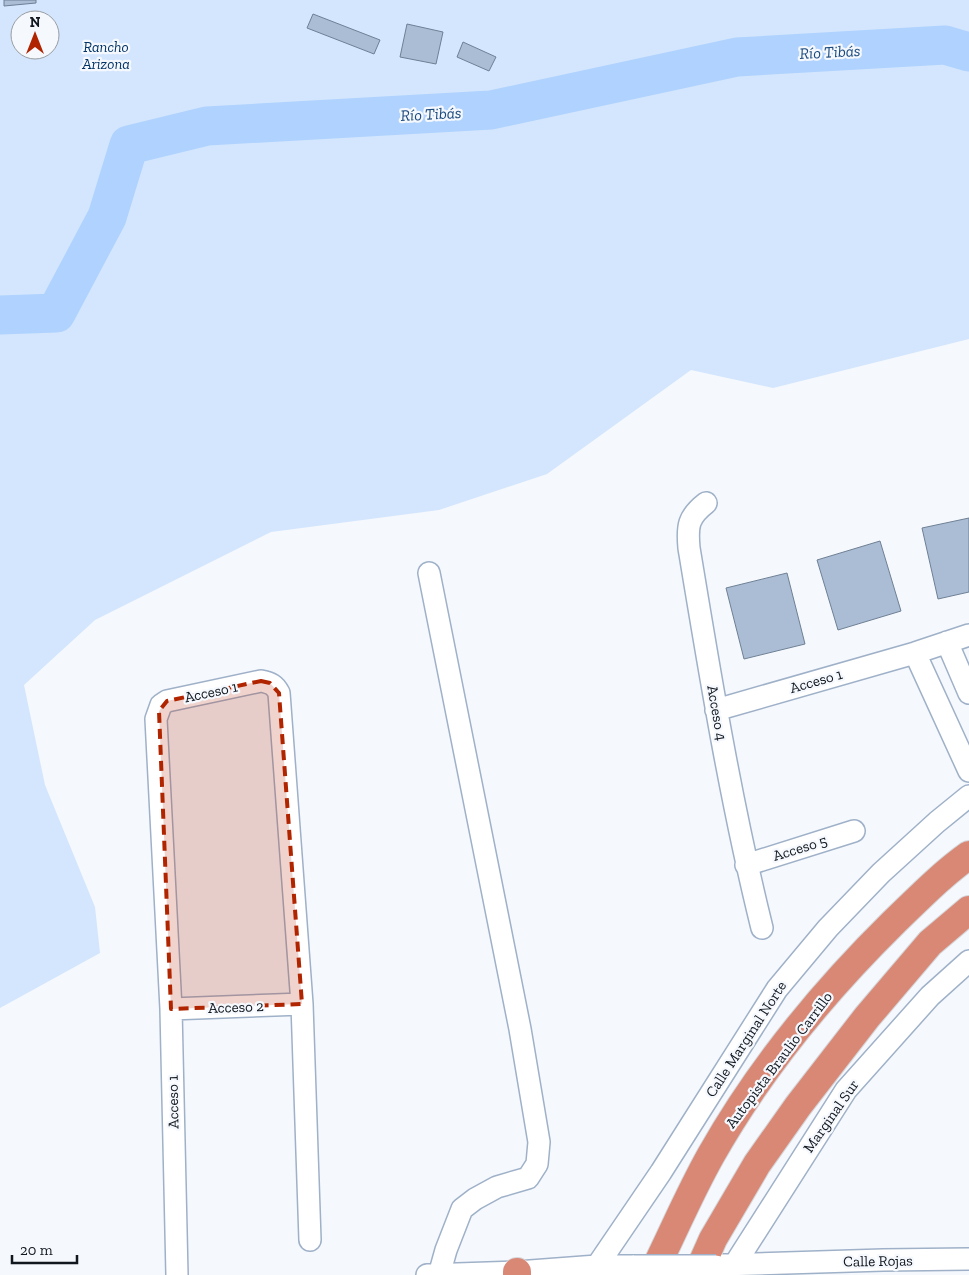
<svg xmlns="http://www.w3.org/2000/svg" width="969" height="1275" font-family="'Zilla Slab',serif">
<rect width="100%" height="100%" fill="#f5f8fd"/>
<!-- green -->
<path fill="#d3e6fd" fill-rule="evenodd" d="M0,0H969V339L773,388L691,370L547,474L439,510L271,532L95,620L24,685L45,785L95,907L100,953L0,1008ZM20,20H50V50H20Z"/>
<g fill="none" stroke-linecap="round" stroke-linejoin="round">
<!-- river -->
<path stroke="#afd2fe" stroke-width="39" d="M0,315L56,313L107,217L129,145L207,126L491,110L737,57L945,45L969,52"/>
</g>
<!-- building -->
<path fill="#abbdd4" stroke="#6e8095" d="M4,0H36V3L4,6Z
M313,14L380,40L374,54L307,28Z
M407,24L443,32L436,64L400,57Z
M463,42L496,57L489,71L457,57Z
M969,518V592L938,599L922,528Z
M880,541L901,611L838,630L817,560Z
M787,573L805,644L744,659L726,588Z"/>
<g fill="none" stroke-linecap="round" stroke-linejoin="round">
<!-- minor casing -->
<g stroke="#9fb1c8" stroke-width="24">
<path id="minor" d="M706,503C688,517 687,526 689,548C710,675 731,803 762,928
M429,573L520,1029L539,1142L537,1164L528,1178L497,1187L475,1199L462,1209L446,1250L439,1275
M947,642L969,693
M915,653L969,771
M716,710L915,653L969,635
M746,865L854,831
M171,1009L302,1004
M722,1265L883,1260L969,1259
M597,1266L661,1172L777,989L828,928L881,873L937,822L969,796
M177,1275L171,1009L156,719L161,705L167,701L261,681C271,683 275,685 279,693L302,1004L310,1240
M427,1275L517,1272L597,1266H634
M728,1275L846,1090L930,996L969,961"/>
</g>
<!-- highway casing -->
<g stroke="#d4d5d7" stroke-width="30">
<path id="highway" d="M517,1275V1272
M652,1275C672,1235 689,1194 711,1155C759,1070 823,992 893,923C918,899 941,875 969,855
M697,1275L713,1239L757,1164L798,1106L867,1017L930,943L969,910"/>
</g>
<!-- minor -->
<use href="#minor" stroke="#fff" stroke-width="21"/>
<!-- highway -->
<use href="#highway" stroke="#d98876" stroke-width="28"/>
<!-- minor-bridge casing -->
<g stroke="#9fb1c8" stroke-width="24" stroke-linecap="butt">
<path id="minor-bridge" d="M634,1266H716"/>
</g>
<!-- minor-bridge -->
<use href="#minor-bridge" stroke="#fff" stroke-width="21"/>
</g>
<!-- marked area -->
<path fill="#b02400" fill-opacity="0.2" stroke="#b02400" stroke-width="4" stroke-dasharray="10 6" stroke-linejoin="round" d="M261,681L270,683L279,693L302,1004L171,1009L159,711L167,701Z"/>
<g text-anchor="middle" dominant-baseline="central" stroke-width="4.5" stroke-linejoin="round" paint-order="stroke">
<!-- park labels -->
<g font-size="15" font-style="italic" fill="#023467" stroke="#f5f8fd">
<text x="106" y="47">Rancho<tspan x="106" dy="17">Arizona</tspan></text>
</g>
<!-- street labels -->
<g font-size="15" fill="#11171f" stroke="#f5f8fd">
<text transform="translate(816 681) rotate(-16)">Acceso 1</text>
<text transform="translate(211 692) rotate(-12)">Acceso 1</text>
<text transform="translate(717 713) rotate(80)">Acceso 4</text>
<text transform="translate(800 848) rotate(-17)">Acceso 5</text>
<text transform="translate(236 1007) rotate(-2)">Acceso 2</text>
<text transform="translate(746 1039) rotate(-57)">Calle Marginal Norte</text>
<text transform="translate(779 1060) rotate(-53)">Autopista Braulio Carrillo</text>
<text transform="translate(173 1102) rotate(-91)">Acceso 1</text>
<text transform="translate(831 1116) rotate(-55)">Marginal Sur</text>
<text transform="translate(878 1261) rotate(-1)">Calle Rojas</text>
</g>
<!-- water labels -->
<g font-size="16" font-style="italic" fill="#1a497e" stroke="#f5f8fd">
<text transform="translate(830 52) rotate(-3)">Río Tibás</text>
<text transform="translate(431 114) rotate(-3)">Río Tibás</text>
</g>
</g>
<!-- north arrow -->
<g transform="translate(35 35)"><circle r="24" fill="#f5f8fd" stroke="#9a9ea4"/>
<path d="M0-4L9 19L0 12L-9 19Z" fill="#b02400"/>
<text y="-8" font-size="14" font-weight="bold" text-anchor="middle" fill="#11171f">N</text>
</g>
<!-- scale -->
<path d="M12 1255v8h65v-8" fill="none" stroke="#11171f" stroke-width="2.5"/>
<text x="20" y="1255" font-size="15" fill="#11171f" stroke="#f5f8fd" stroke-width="4" paint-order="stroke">20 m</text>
</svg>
